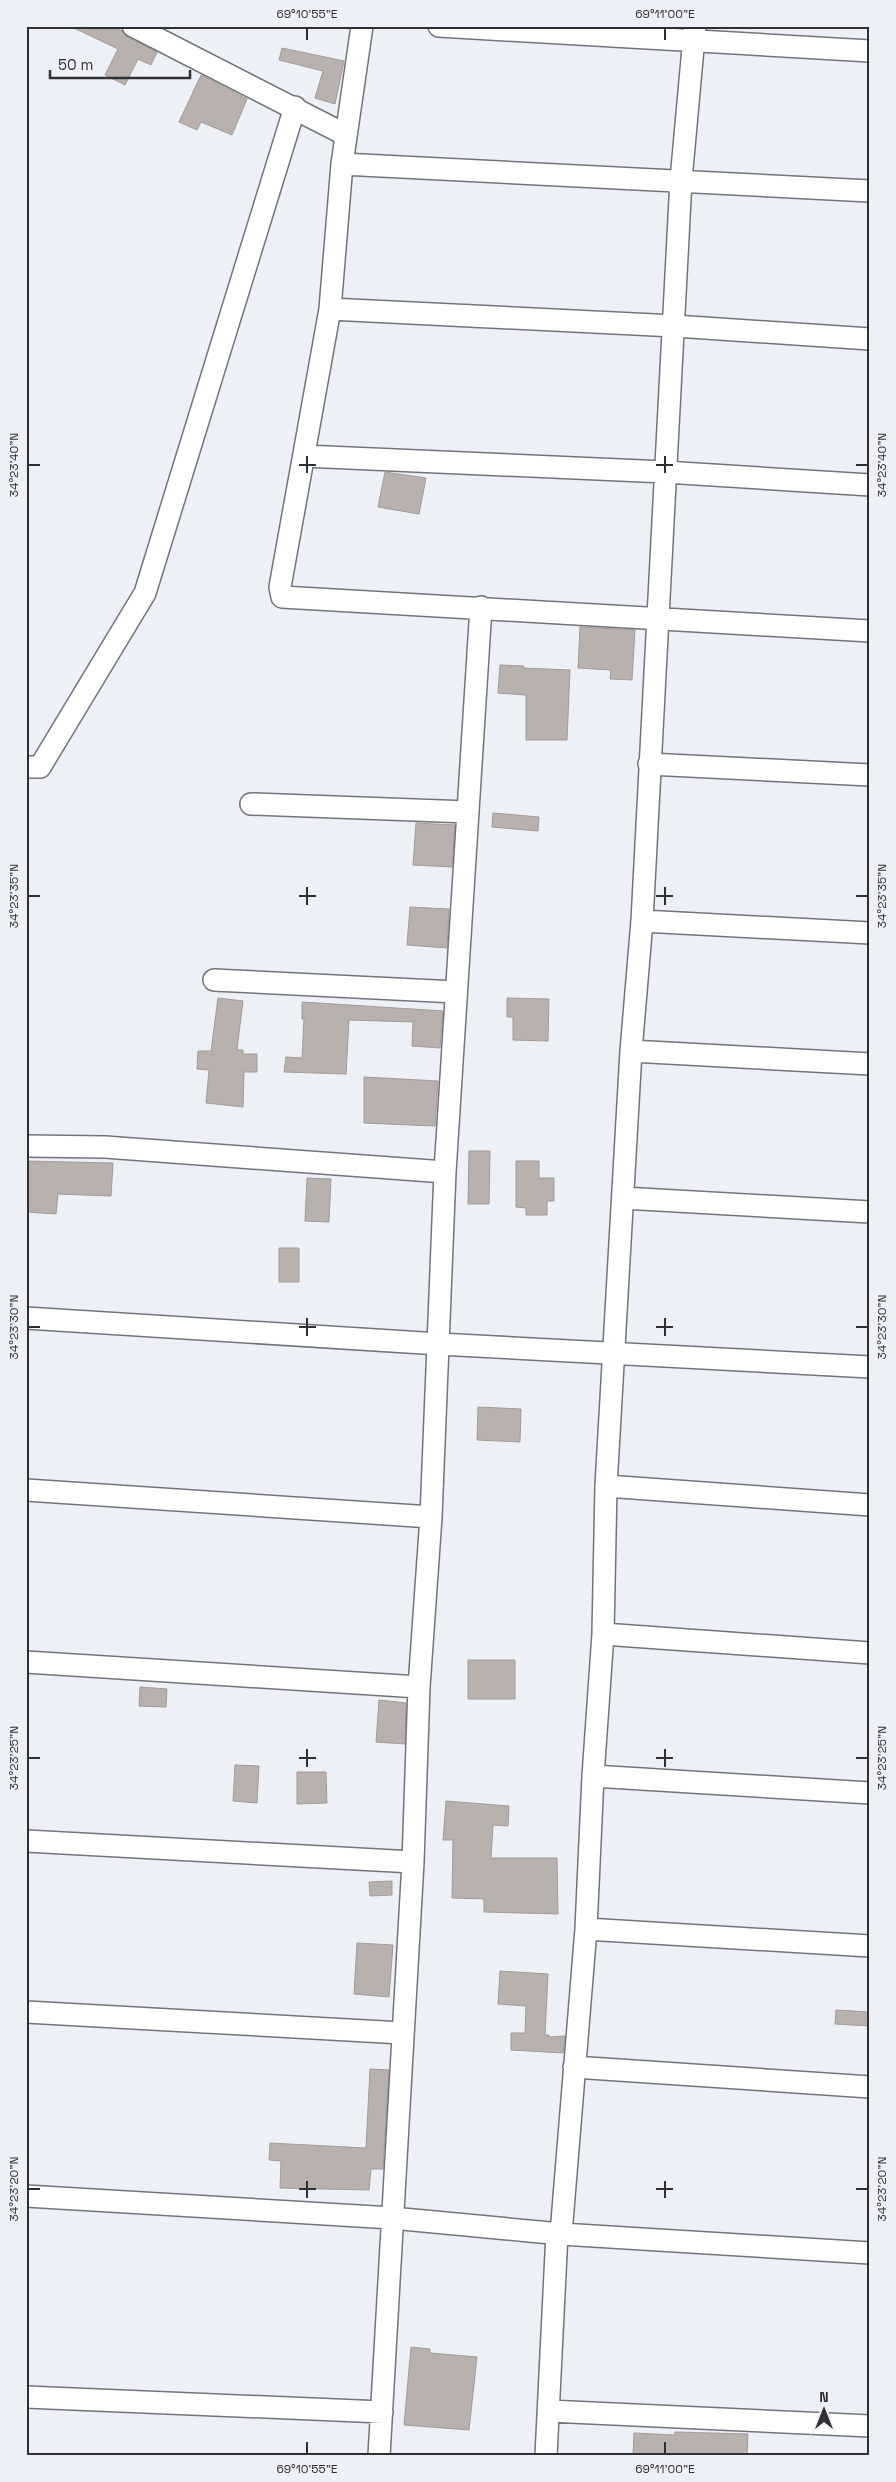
<svg xmlns="http://www.w3.org/2000/svg" width="896" height="2482" font-family="'Space Grotesk',sans-serif">
<rect width="100%" height="100%" fill="#eef0f7"/>
<!-- building -->
<path fill="#b9b1ae" stroke="#a29a97" d="M70,26H113L122,31L127,37L157,52L151,65L138,59L125,85L105,75L118,49Z
M282,48L344,61L335,104L315,98L323,71L279,60Z
M201,75L247,99L232,135L201,122L197,130L179,122Z
M385,472L426,478L419,514L378,507Z
M580,627L635,630L632,680L610,679L611,670L578,668Z
M500,665L524,666L523,668L570,670L567,740H526V695L498,693Z
M493,813L539,817L538,831L492,827Z
M416,823L455,825L452,867L413,865Z
M410,907L449,909L447,948L407,945Z
M218,998L243,1001L237,1050H243V1054H257V1072H244L243,1107L206,1103L209,1070L197,1069L198,1051H211Z
M507,998L549,999L548,1041L513,1040V1017H507Z
M302,1002L443,1011L440,1048L412,1046L413,1022L349,1020L346,1074L284,1072L286,1057L302,1058L304,1019H302Z
M364,1077L438,1081L435,1126L364,1123Z
M469,1151H490L489,1204H468Z
M26,1161L113,1163L111,1196L58,1194L56,1214L26,1212Z
M516,1161H539V1178H554V1201H547V1215H526V1208L516,1207Z
M307,1178L331,1179L329,1222L305,1221Z
M279,1248H299V1282H279Z
M478,1407L521,1409L520,1442L477,1440Z
M468,1660H515V1699H468Z
M140,1687L167,1689L166,1707L139,1706Z
M379,1700L406,1703L405,1744L376,1742Z
M235,1765L259,1766L257,1803L233,1801Z
M297,1772H326L327,1803L297,1804Z
M446,1801L509,1806L508,1826L493,1825L491,1858H557L558,1914L484,1912V1899L452,1898L453,1840H443Z
M392,1881V1895L370,1896L369,1882Z
M357,1943L393,1945L389,1997L354,1994Z
M500,1971L548,1974L545,2035H549V2037L565,2036L563,2053L511,2050V2033H525L526,2006L498,2004Z
M836,2010L870,2012V2026L835,2024Z
M370,2069L389,2070L383,2169H371L369,2190L280,2188L281,2161L269,2160L270,2143L366,2148Z
M411,2347L430,2349V2353L477,2357L469,2430L404,2425Z
M675,2432L748,2434L747,2456H633L634,2433L675,2435Z"/>
<g fill="none" stroke-linecap="round" stroke-linejoin="round">
<!-- street casing -->
<g stroke="#72747b" stroke-width="24">
<path id="street" d="M133,26L346,135
M362,26L342,164L330,309L280,587L282,597L870,631
M439,26L870,51
M342,164L870,191
M330,309L675,326L870,339
M304,456L665,472L870,485
M649,764L870,775
M26,767H40L145,593L295,107
M251,804L468,812
M642,921L870,933
M214,980L456,992
M631,1051L870,1064
M27,1146L105,1147L445,1172
M623,1198L870,1212
M26,1318L439,1344L870,1367
M606,1486L870,1505
M26,1490L431,1517
M603,1634L870,1653
M26,1662L419,1687
M593,1776L870,1793
M26,1841L413,1862
M586,1929L870,1946
M26,2012L402,2033
M574,2067L870,2087
M26,2196L392,2218L561,2234L870,2253
M561,2234L586,1929L593,1776L603,1634L606,1486L631,1051L642,921L681,180L695,26
M26,2397L382,2412
M549,2411L870,2426
M379,2456L413,1862L419,1687L431,1517L445,1172L481,607
M546,2456L557,2233"/>
</g>
<!-- street -->
<use href="#street" stroke="#fff" stroke-width="21"/>
</g>
<!-- ticks -->
<path fill="none" stroke="#2f3033" stroke-width="2" d="M307,28V40M665,28V40M307,456V473M665,456V473M28,465H40M299,465H316M656,465H673M856,465H868M307,887V905M665,887V905M28,896H40M299,896H316M656,896H673M856,896H868M307,1318V1336M665,1318V1336M28,1327H40M299,1327H316M656,1327H673M856,1327H868M307,1749V1767M665,1749V1767M28,1758H40M299,1758H316M656,1758H673M856,1758H868M307,2181V2198M665,2181V2198M28,2189H40M299,2189H316M656,2189H673M856,2189H868M307,2442V2454M665,2442V2454"/>
<!-- border -->
<rect width="896" height="2482" fill="none" stroke="#eef0f7" stroke-width="55"/>
<!-- north arrow -->
<g transform="translate(824 2410)" stroke="#eef0f7" stroke-width="4" paint-order="stroke">
<path d="M0-4L9 19L0 12L-9 19Z" fill="#2f3033"/>
<text y="-8" font-size="14" font-weight="bold" text-anchor="middle" fill="#2f3033">N</text>
</g>
<!-- scale -->
<path d="M50 70v8h140v-8" fill="none" stroke="#2f3033" stroke-width="2.5"/>
<text x="58" y="70" font-size="15" fill="#2f3033" stroke="#eef0f7" stroke-width="4" paint-order="stroke">50 m</text>
<rect x="28" y="28" width="840" height="2426" fill="none" stroke="#2f3033" stroke-width="2"/>
<g font-size="12" text-anchor="middle" fill="#2f3033">
<text x="307" y="18">69°10'55"E</text>
<text x="665" y="18">69°11'00"E</text>
<text transform="translate(14 465) rotate(-90)" y="4">34°23'40"N</text>
<text transform="translate(882 465) rotate(-90)" y="4">34°23'40"N</text>
<text transform="translate(14 896) rotate(-90)" y="4">34°23'35"N</text>
<text transform="translate(882 896) rotate(-90)" y="4">34°23'35"N</text>
<text transform="translate(14 1327) rotate(-90)" y="4">34°23'30"N</text>
<text transform="translate(882 1327) rotate(-90)" y="4">34°23'30"N</text>
<text transform="translate(14 1758) rotate(-90)" y="4">34°23'25"N</text>
<text transform="translate(882 1758) rotate(-90)" y="4">34°23'25"N</text>
<text transform="translate(14 2189) rotate(-90)" y="4">34°23'20"N</text>
<text transform="translate(882 2189) rotate(-90)" y="4">34°23'20"N</text>
<text x="307" y="2473">69°10'55"E</text>
<text x="665" y="2473">69°11'00"E</text>
</g>
</svg>
